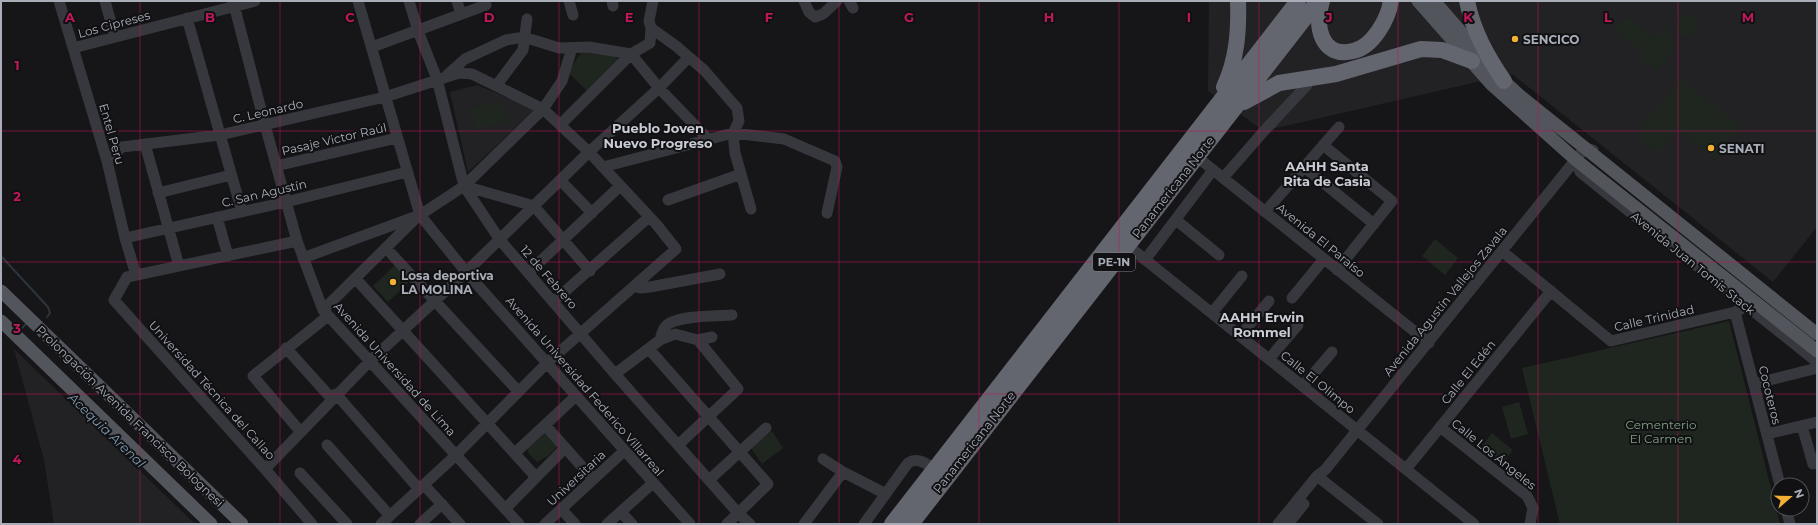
<svg xmlns="http://www.w3.org/2000/svg" width="1818" height="525" font-family="Montserrat,sans-serif">
<rect width="100%" height="100%" fill="#161618"/>
<!-- built -->
<path fill="#222225" d="M1209,1H1817V227L1773,282L1512,74L1264,131L1208,91Z
M477,85L536,109L468,172L450,92Z
M14,349L195,524H54L44,460Z"/>
<!-- green -->
<path fill="#1e261f" d="M1676 26a11 11 0 1 1 22 0a11 11 0 1 1-22 0Z
M1626,16L1655,38L1668,22L1667,30L1676,46L1656,72L1641,60V51L1614,30Z
M610,52L619,61L587,91L568,72L581,53Z
M1680,78L1743,128L1735,138L1732,136L1714,159L1677,129L1658,153L1635,134Z
M500,101L502,102L507,121L475,130L470,109Z
M1435,239L1458,258L1445,275L1422,256Z
M397,263L412,279L388,302L373,286Z
M1729,321L1780,524H1560L1522,368Z
M1519,402L1528,434L1511,439L1502,407Z
M545,429L559,445L548,456L537,462L529,454L526,447Z
M772,431L783,448L762,464L750,447Z
M1492,433L1513,450L1503,463L1482,446Z"/>
<g fill="none" stroke-linecap="round" stroke-linejoin="round">
<!-- stream -->
<path stroke="#2c353c" stroke-width="2" d="M1,256L48,307L50,313L47,317
M19,331L27,323"/>
<!-- minor -->
<path stroke="#37383d" stroke-width="11" d="M59,1L107,161L125,238L136,275
M105,1L115,37
M233,1L265,125L297,241L323,310L519,524
M358,1L420,215L466,272L690,524
M409,1L418,31L437,79L464,186L500,240L615,374L738,513L750,524
M457,1L461,14
M569,1L573,15
M612,1L613,6
M653,1L649,21L651,28L676,46L704,70L737,108L739,121L733,133L735,153L751,209
M804,1L809,12L815,17L823,14L837,1
M849,1L853,8
M187,18L242,212
M372,47L486,5
M73,48L255,1
M447,75L465,59L506,40L524,37L559,48L589,47L631,54L659,88L709,140
M496,86L523,50L527,19
M561,124L631,54L650,43L651,28
M145,144L179,266
M1323,145L1392,201L1337,270
M1197,157L1429,343
M1576,160L1580,172L1817,362
M107,161L122,147L220,135L385,97L459,73L472,74L543,109L589,152L657,225L676,249L547,363L455,456L381,524
M276,166L397,138
M603,167L733,133L784,139L835,161L837,167L827,213
M1304,167L1374,224
M1223,178L1264,131L1307,85
M560,180L592,213
M464,186L534,206L590,271
M158,193L231,175
M668,200L741,174
M1265,212L1339,127
M217,217L228,256
M1176,220L1219,255
M125,238L286,202L407,172
M297,241L127,277L114,300L265,469L312,524
M1127,245L1474,524
M386,248L518,391
M1502,251L1611,341L1735,312L1747,306
M303,258L420,215L464,186L543,109L562,81L572,48
M1145,260L1213,170
M528,273L620,186
M355,278L536,477
M635,286L640,288L650,287L720,274
M1292,298L1324,259
M553,302L649,217
M323,310L416,218
M1735,312L1780,485
M1212,313L1242,276
M1240,336L1269,301
M660,340C661,336 663,329 666,326C676,315 718,316 732,315
M286,348L332,399
M649,349L768,484L727,524
M1269,359L1298,325
M615,374L660,340L675,334L698,340L712,337
M1754,384L1817,368
M1303,386L1332,352
M336,394L419,489
M545,425L593,479
M1802,426L1813,464L1817,463
M1440,427L1527,496L1533,508L1530,524
M300,431L253,376L328,316
M1767,434L1817,422
M327,445L390,516
M678,445L738,389L698,340
M515,453L576,396
M823,459L843,472L886,494
M265,469L369,362L466,272L589,152L659,88L688,58
M1406,469L1551,291
M300,473L347,524
M1317,476L1378,524
M709,480L766,428
M424,485L460,524
M505,509L565,448
M561,509L575,524
M1786,509L1790,524
M621,512L632,524
M420,524L442,504
M545,524L624,451
M607,524L653,483
M804,524L843,472
M864,524L908,463C917,457 926,463 934,469
M1278,524L1317,476L1325,470L1585,148L1593,150
M1288,524L1304,504"/>
<!-- major -->
<path stroke="#53555c" stroke-width="13" d="M1418,1L1491,84L1576,160L1817,351
M1434,1L1504,81L1519,95L1817,334
M1,291L242,524
M1,321L211,524"/>
<!-- highway -->
<path stroke="#63666e" stroke-width="16" d="M1322,1C1314,25 1321,59 1353,51C1373,47 1388,19 1391,1
M1467,1C1473,31 1487,56 1504,81
M1224,87C1237,59 1239,31 1238,1
M1244,102L1279,83L1336,74L1421,49L1442,50L1472,61
M892,524L1298,1
M911,524L1318,1"/>
</g>
<!-- grid -->
<path fill="none" stroke="#c2185b" stroke-width="1" stroke-opacity="0.55" d="M140,1V524M280,1V524M420,1V524M559,1V524M699,1V524M839,1V524M979,1V524M1119,1V524M1259,1V524M1398,1V524M1538,1V524M1678,1V524M1,131H1817M1,262H1817M1,394H1817"/>
<!-- markers -->
<g fill="#f2b134" stroke="#111113" stroke-width="1.5">
<circle cx="1515" cy="39" r="4"/>
<circle cx="1711" cy="148" r="4"/>
<circle cx="393" cy="282" r="4"/>
</g>
<g text-anchor="middle" dominant-baseline="central" stroke-width="4" stroke-linejoin="round" paint-order="stroke">
<!-- shield labels -->
<rect fill="#111113" stroke="#7b7e86" stroke-width="1" x="1093" y="253" width="42" height="18" rx="3"/>
<g font-size="11" font-weight="bold" fill="#a8adb8">
<text x="1114" y="262">PE-1N</text>
</g>
<!-- street labels -->
<g font-size="12" fill="#a8adb8" stroke="#111113">
<text transform="translate(114 24) rotate(-15)">Los Cipreses</text>
<text transform="translate(268 111) rotate(-13)">C. Leonardo</text>
<text transform="translate(112 134) rotate(74)">Entel Peru</text>
<text transform="translate(334 139) rotate(-13)">Pasaje Victor Raúl</text>
<text transform="translate(1173 187) rotate(-52)">Panamericana Norte</text>
<text transform="translate(264 193) rotate(-13)">C. San Agustín</text>
<text transform="translate(1321 240) rotate(39)">Avenida El Paraíso</text>
<text transform="translate(1693 263) rotate(39)">Avenida Juan Tomis Stack</text>
<text transform="translate(549 277) rotate(49)">12 de Febrero</text>
<text transform="translate(1445 301) rotate(-51)">Avenida Agustín Vallejos Zavala</text>
<text transform="translate(1654 318) rotate(-13)">Calle Trinidad</text>
<text transform="translate(395 369) rotate(48)">Avenida Universidad de Lima</text>
<text transform="translate(1468 372) rotate(-51)">Calle El Edén</text>
<text transform="translate(1318 382) rotate(39)">Calle El Olimpo</text>
<text transform="translate(585 386) rotate(49)">Avenida Universidad Federico Villarreal</text>
<text transform="translate(212 390) rotate(48)">Universidad Técnica del Callao</text>
<text transform="translate(1770 395) rotate(76)">Cocoteros</text>
<text transform="translate(130 416) rotate(44)">Prolongación Avenida Francisco Bolognesi</text>
<text transform="translate(974 442) rotate(-52)">Panamericana Norte</text>
<text transform="translate(1494 454) rotate(39)">Calle Los Ángeles</text>
<text transform="translate(576 478) rotate(-43)">Universitaria</text>
</g>
<!-- poi labels -->
<g font-size="12" font-weight="bold" fill="#a8adb8" stroke="#111113" text-anchor="start">
<text x="1523" y="39">SENCICO</text>
<text x="1719" y="148">SENATI</text>
<text x="401" y="275">Losa deportiva<tspan x="401" dy="14">LA MOLINA</tspan></text>
</g>
<!-- park labels -->
<g font-size="12" fill="#7fa381" stroke="#111113">
<text x="1661" y="424">Cementerio<tspan x="1661" dy="14">El Carmen</tspan></text>
</g>
<!-- neighbourhood labels -->
<g font-size="13" font-weight="bold" fill="#c9ccd4" stroke="#111113">
<text x="658" y="128">Pueblo Joven<tspan x="658" dy="15">Nuevo Progreso</tspan></text>
<text x="1327" y="166">AAHH Santa<tspan x="1327" dy="15">Rita de Casia</tspan></text>
<text x="1262" y="317">AAHH Erwin<tspan x="1262" dy="15">Rommel</tspan></text>
</g>
<!-- water labels -->
<g font-size="13" font-style="italic" fill="#7f9bb3" stroke="#111113">
<text transform="translate(107 430) rotate(44)">Acequia Arenal</text>
</g>
</g>
<g font-size="13" text-anchor="middle" font-weight="bold" fill="#c2185b" stroke="#111113" stroke-width="4" stroke-linejoin="round" paint-order="stroke">
<text x="70" y="22">A</text>
<text x="210" y="22">B</text>
<text x="350" y="22">C</text>
<text x="489" y="22">D</text>
<text x="629" y="22">E</text>
<text x="769" y="22">F</text>
<text x="909" y="22">G</text>
<text x="1049" y="22">H</text>
<text x="1189" y="22">I</text>
<text x="1329" y="22">J</text>
<text x="1468" y="22">K</text>
<text x="1608" y="22">L</text>
<text x="1748" y="22">M</text>
<text x="17" y="70">1</text>
<text x="17" y="201">2</text>
<text x="17" y="333">3</text>
<text x="17" y="464">4</text>
</g>
<!-- border -->
<rect width="1818" height="525" fill="none" stroke="#a8adb8" stroke-width="4"/>
<!-- north arrow -->
<g transform="translate(1790 497) rotate(70)"><circle r="19" fill="#111113" stroke="#4d4f55"/>
<path d="M0-3L7 15L0 10L-7 15Z" fill="#f2b134"/>
<text y="-6" font-size="11" font-weight="bold" text-anchor="middle" fill="#a8adb8">N</text>
</g>
</svg>
